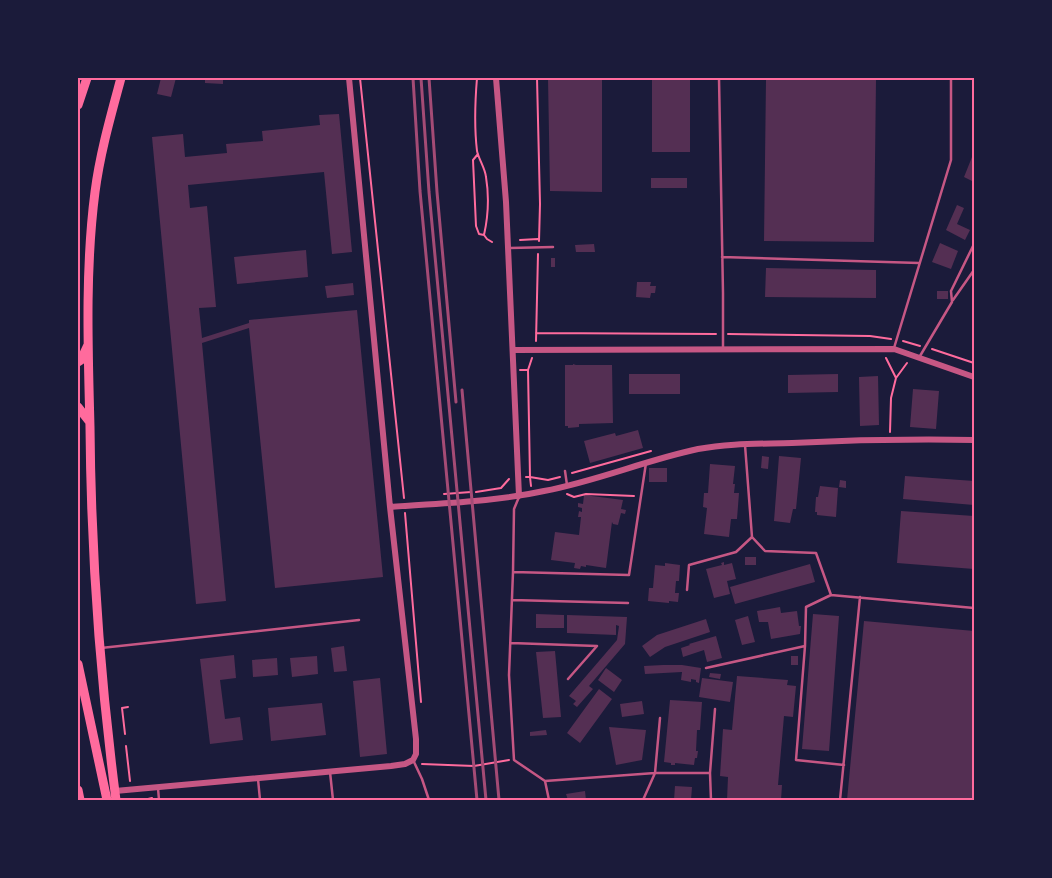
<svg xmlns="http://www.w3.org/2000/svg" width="1052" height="878" font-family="'PT Sans Narrow',sans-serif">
<rect width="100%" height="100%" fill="#1b1b3a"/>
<!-- building -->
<path fill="#542f53" d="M161,78H176L171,97L157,94Z
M205,78H223V84L205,83Z
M548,78H602V192L550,191Z
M652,78H690V152H652Z
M766,79L876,80L874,242L764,241Z
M339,114L352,252L332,254L324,172L188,185L190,208L207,206L216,307L199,308L202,338L249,323V320L357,310L383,577L275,588L249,328L202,343L226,601L196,604L152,137L183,134L185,157L227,153L226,144L263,141L262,131L320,125L319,115Z
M972,157H974V182L964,177Z
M651,178H687V188H651Z
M957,205L964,208L957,224L970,230L965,240L946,230Z
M940,243L958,251L951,269L932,262Z
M594,244L595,252H576L575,245Z
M306,250L308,277L237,284L234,257Z
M551,258H555V267H551Z
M766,268L876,270V298L765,297Z
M637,282H651L650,286H656L655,293H651L650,298L636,297Z
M353,283L354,295L327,298L325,286Z
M937,291H948V299H937Z
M573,364L576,365H612L613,423L579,424V427L568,428V426H565V365H573Z
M629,374H680V394H629Z
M838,374V392L788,393V375Z
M878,376L879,425L860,426L859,377Z
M913,389L939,391L936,429L910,427Z
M638,430L643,448L590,463L584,441L615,433L616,436Z
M762,456L769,457L768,469L761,468Z
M779,456L801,458L796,509H793L790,523L774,521Z
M710,464L735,466L733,484H735L734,493H739L737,519H731L729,537L704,534L707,508L703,507L704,493H708Z
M649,468H667V482H649Z
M905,476L974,481V505L903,499Z
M840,480L846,481V488L839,487Z
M820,486L838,488L836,517L817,515V512H815L816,497H818Z
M584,495L623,500L621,509L626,510L625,514L621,513L618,525L613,524L612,522L606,568L586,565V567L581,566L580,569L574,568L575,563L551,560L555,532L579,535L581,517H578L579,511L582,512V508L578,507V503L583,504Z
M901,511L974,516V569L897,563Z
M745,557H756V565H745Z
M724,562V565L732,563L736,579L727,581L730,594L714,598L706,569L722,565L721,563Z
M665,563L680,565L679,581H676L675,593H679L678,602L669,601V603L648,601L649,588H653L655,565L665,566Z
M810,564L815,582L735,604L730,587Z
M780,607L781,613L797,611L799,626H801L800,634L771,639L768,622H759L757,611Z
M536,614L564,615V628H536Z
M813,614L839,616L829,751L802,749Z
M567,615L627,617L625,644L589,686L593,689L577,707L573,704L576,701L569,696L617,640L619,626L616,625V635L567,633Z
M748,616L755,642L742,645L735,620Z
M706,619L710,632L665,647L650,657L642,646L657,635Z
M864,621L974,631V800H847Z
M716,636L722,658L707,662L704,650L683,657L681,648L690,645L689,644Z
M344,646L347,671L334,672L331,648Z
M555,651L561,717L543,718L536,652Z
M234,655L236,678L220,680L225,719L240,717L243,740L210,744L200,659Z
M317,656L318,674L292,677L290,658Z
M791,656H798V665H791Z
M277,658L278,675L253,677L252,660Z
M663,665H682L701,668L699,683L696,682V680L691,679V682L681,680L682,672L645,674L644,666Z
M606,668L622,680L614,692L598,680Z
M710,673L721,674L720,679L709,677Z
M737,676L788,680L787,685L796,686L793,717L784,716L778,785H782L781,800H727L728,777L720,776L723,729L732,730Z
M380,678L387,754L360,757L353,681Z
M702,678L733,682L730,702L699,697Z
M599,689L612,699L580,743L567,733Z
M670,700L702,702L700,730H697L696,751H698L697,758H695L694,765L675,763V765H671V763L664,762Z
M642,701L644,714L622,717L620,704Z
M322,703L326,735L271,741L268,708Z
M609,727L646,730L642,760L616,765Z
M546,730L547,735L530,736V732Z
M675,786L692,787L691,800H674Z
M585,791L586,800H568L566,794Z"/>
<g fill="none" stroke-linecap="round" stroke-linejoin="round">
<!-- path -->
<path stroke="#ff6b9d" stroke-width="2" d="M360,78L404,498
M477,78C475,102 474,126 477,151C479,160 485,168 486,177C489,195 488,217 484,235L479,234L476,226L473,160L478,154
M537,78L540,204L539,241
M484,235L487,239L492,242
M520,240L538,239
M536,333L716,334
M728,334L870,336L891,339
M536,341L538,254
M903,341L920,346
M932,349L974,363
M886,358L896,378
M520,370H528L532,358
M890,432L891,398L896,378L907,363
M572,473L651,451
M526,477H530L528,370
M531,486L530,477L548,480L560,477
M476,492L501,488L509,479
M444,494L471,492
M567,494L574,497L586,494L634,496
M405,513L421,702
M125,734L122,708L128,707
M126,746L130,781
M422,764L474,766L509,760
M144,800L152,798"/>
<!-- service -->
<path stroke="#c65784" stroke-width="2.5" d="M719,78L723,293V348
M510,248L553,247
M722,257L919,263
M953,300L974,270
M894,348L951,160V78
M920,356L952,302L951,291L974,244
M745,445L752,537L765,551L816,553L831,595L974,608
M565,471L567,485
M519,497L514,509L513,572L509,675L514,760L545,781L655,773H710L715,709
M513,572L629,575L646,463
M687,590L689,565L736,552L752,537
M512,600L628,603
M511,643L597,646L568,679
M805,646L796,760L844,765
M101,648L359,620
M706,668L805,646L806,607L831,595
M414,762L422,779L429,800
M330,772L333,800
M710,773L711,800
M258,779L260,800
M545,781L549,800
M158,788L159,800
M643,800L655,773L660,718
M840,800L860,597"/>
<!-- tertiary -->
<path stroke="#c65784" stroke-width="6" d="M496,78L506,202L519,496
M513,350L894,349L974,377
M390,507C441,503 494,502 544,491C597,481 646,460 698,449C729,443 761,444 792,443C853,440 914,439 974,440
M115,791L391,766L405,764L413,760L416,754V739L390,507L349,78"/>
<!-- primary -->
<path stroke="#ff6b9d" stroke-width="9" d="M78,105L87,78
M78,362L81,360L88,345
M78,407L89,421
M78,664L107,800
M78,790L80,800
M116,800C100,677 91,552 90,427C88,349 85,269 95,192C100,153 111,115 121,78"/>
<!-- rail -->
<path stroke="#a44b75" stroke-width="3" d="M413,78L420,191L477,800
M421,78L429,192L486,800
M429,78L437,192L456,402
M462,390L499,800"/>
</g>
<!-- border -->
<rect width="1052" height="878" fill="none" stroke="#1b1b3a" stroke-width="158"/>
<rect x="79" y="79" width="894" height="720" fill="none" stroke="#ff6b9d" stroke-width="2"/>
</svg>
